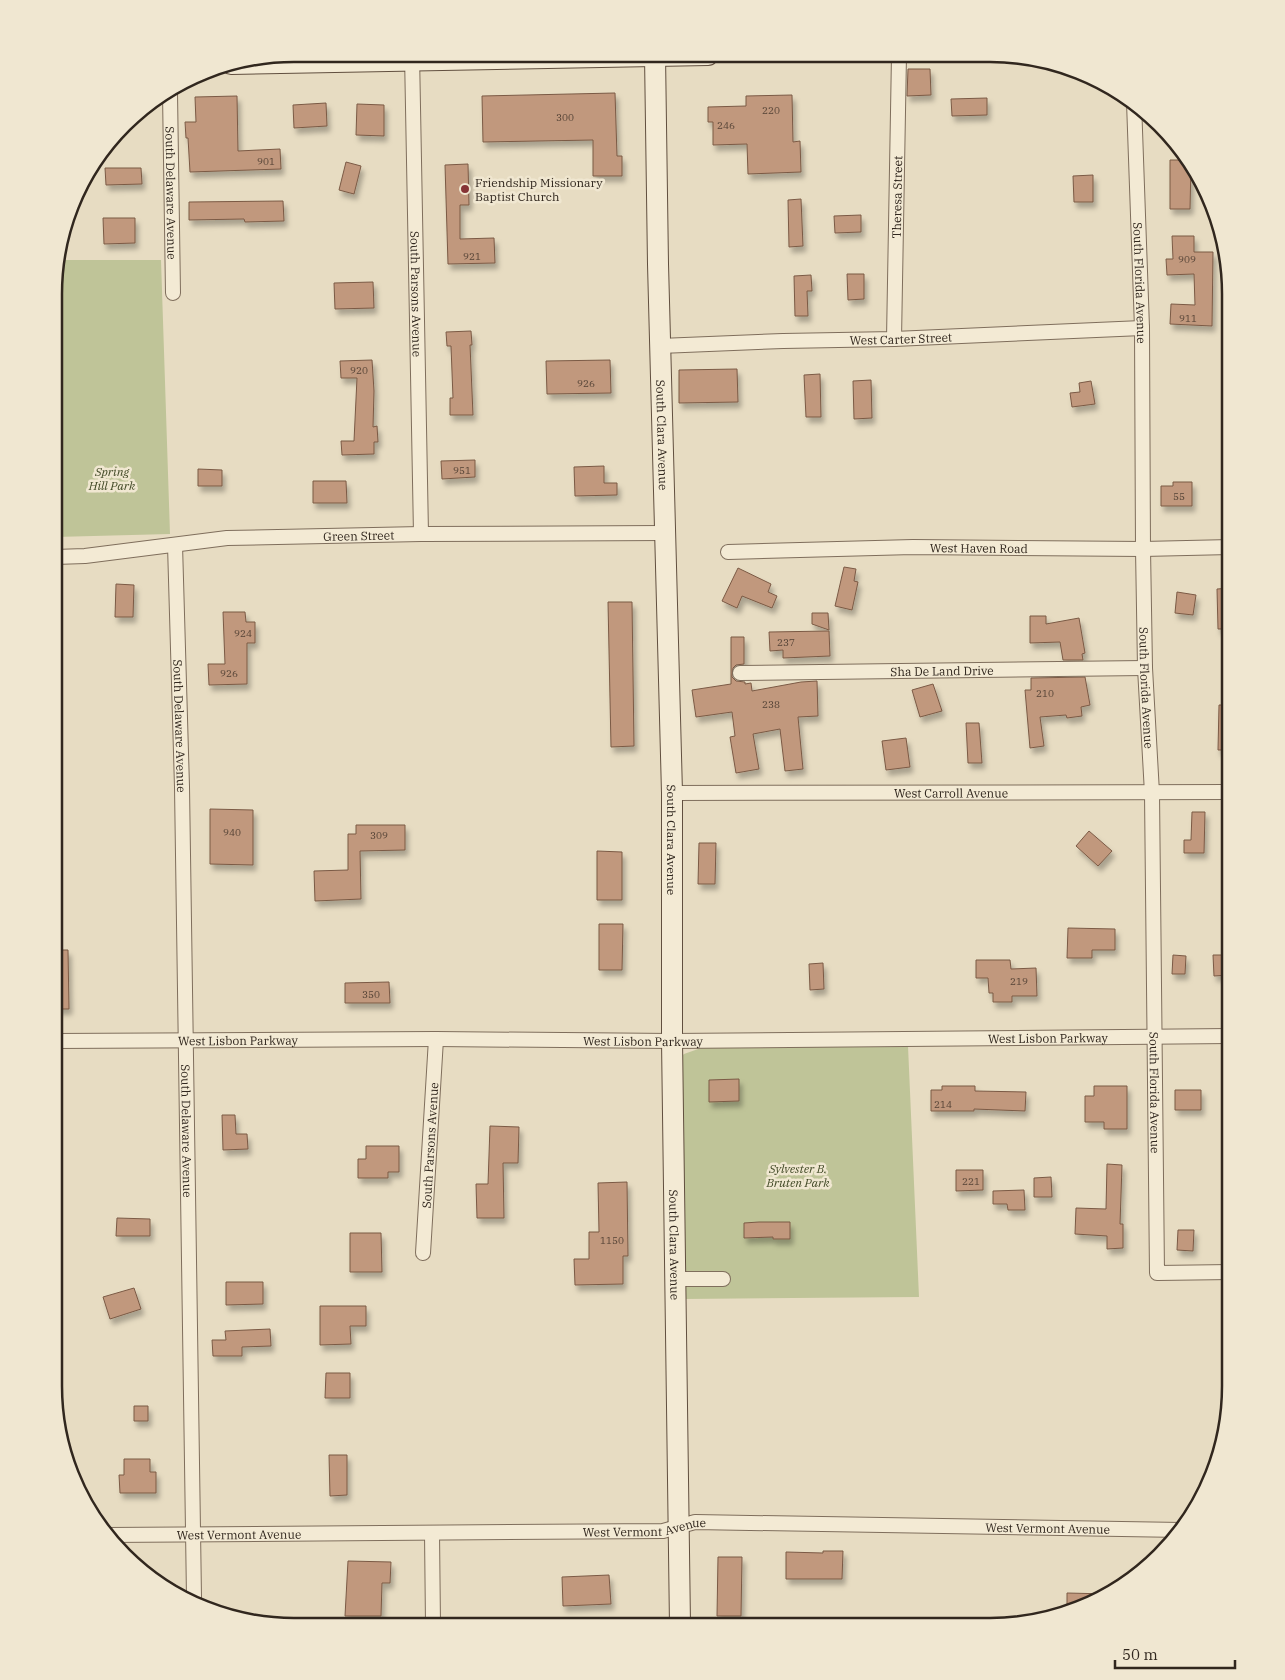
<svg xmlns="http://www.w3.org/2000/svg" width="1285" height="1680" font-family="'IBM Plex Serif',serif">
<defs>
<filter id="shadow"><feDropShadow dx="3" dy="5.5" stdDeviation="2.5" flood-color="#0004"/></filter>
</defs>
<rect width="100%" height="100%" fill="#e7dcc2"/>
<!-- green -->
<path fill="#bfc498" d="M57,260H161L170,534L55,537Z
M908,1046L919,1297L683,1299L680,1058L684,1054L701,1048Z"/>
<!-- building -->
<path fill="#c1987d" stroke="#7b5a45" filter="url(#shadow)" d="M908,69H930L931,95L907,96Z
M615,93L617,156H622V176H593V140L483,142L482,96Z
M792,95L793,142L800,141L801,172L748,174L747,144L713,145V122H708V107L746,106V96Z
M237,96L238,151L280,149L281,169L190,172L188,138H186L185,122H196L195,97Z
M987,98V115L952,116L951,99Z
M326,103L327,126L294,128L293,105Z
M357,104L384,105V136L356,135Z
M1170,160H1188L1191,165L1190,209H1170Z
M346,162L361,166L354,194L339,190Z
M468,164L469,205H460V239L494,238L495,263L448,264L445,165Z
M105,168H141L142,184L106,185Z
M1093,175V202H1074L1073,176Z
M801,199L803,246L789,247L788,200Z
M283,201L284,221L245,222L244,219L189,220V202Z
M861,215V232L835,233L834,216Z
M103,218H135V243L104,244Z
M1172,236H1194V252H1213L1212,326L1170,324L1171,304L1195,305L1194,274L1167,275L1166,259H1173Z
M847,274H864V299L848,300Z
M811,275L812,291H807L808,316H795L794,276Z
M373,282L374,308L335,309L334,283Z
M471,331L472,345H470L473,415H450V398H453L451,346H447L446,332Z
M372,360L374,391L373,427L377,426L378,442H374V454L342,455L341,441H354L357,378H341L340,361Z
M610,360L611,393L547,394L546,361Z
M737,369L738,402L679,403V370Z
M820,374L821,417H806L804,375Z
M871,380L872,418L854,419L853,381Z
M1091,381L1095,404L1072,407L1070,393L1080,392L1079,383Z
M475,460V477L442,479L441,461Z
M604,466V483H617V495L575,496L574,467Z
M198,469L222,470V486H198Z
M313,481H346L347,503H313Z
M1173,482H1192V506H1161V486H1173Z
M844,567L856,569L854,581L858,582L852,610L835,606Z
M738,568L771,584L768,592L777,596L772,608L742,596L737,608L722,601Z
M116,584L134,585L133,617H115Z
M1231,588V629H1218L1217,589Z
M1177,592L1196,595L1193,615L1175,613Z
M608,602H632L634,746L611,747Z
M223,612H245L246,622H255V643H247V684L209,685L208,664H225Z
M812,613H828L829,630L812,624Z
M1030,616H1046V624L1079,618L1085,653L1082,654L1083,660H1063L1060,642L1030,643Z
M829,631L830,656L783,658V650L770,651L769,632Z
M731,637H744V664L736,665L733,668L732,677L736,681L745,682V684L751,683L752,691L801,682L817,681L818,716L798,717L803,769L785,771L780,729L753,734L759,769L736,773L730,737L735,736L732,712L696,717L692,690L731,684Z
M1085,677L1090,705L1081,707L1082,716L1067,718L1066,715L1040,717L1044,746L1030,748L1025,690H1031V678Z
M933,684L942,711L920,717L912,690Z
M1219,705H1231V750H1218Z
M966,723H979L982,763H968Z
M906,738L910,767L886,770L882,741Z
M210,809L253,810V865L210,864Z
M1192,812H1205L1204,853H1184V840H1191Z
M356,825H405V850L360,851L361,899L315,901L314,871L348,870V834H356Z
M1089,831L1112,851L1098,866L1076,846Z
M699,843H716L715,884H698Z
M597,851L622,852V900H597Z
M599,924H623L622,970H599Z
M1068,928L1115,929V950H1092V958H1067Z
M55,950H68L69,1009H54Z
M1173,955L1186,956L1185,974H1172Z
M1213,955H1228L1229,975L1214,976Z
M976,960H1010L1011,969L1036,968L1037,996H1012V1002H993V993H989L988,978H976Z
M823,963L824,989L810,990L809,964Z
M389,982L390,1003H345V983Z
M739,1079V1101L709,1102V1080Z
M942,1086H975V1091L1026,1092L1025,1111L974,1109V1111H931V1090H942Z
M1094,1086H1127V1129H1104V1122H1085V1096H1094Z
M1175,1090H1201V1110H1175Z
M222,1115H235L236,1134H247L248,1149L223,1150Z
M490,1126L519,1127L518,1163H503L504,1218H477L476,1184H488Z
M366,1146H399V1172H388V1178H358V1159H366Z
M1107,1164L1122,1165L1120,1224H1123V1248L1107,1249V1236L1075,1234L1076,1208L1106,1209Z
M956,1170H983V1190L956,1191Z
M1051,1177L1052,1197H1034V1178Z
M627,1182L628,1256H623V1284L575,1285L574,1259H589V1232H599L598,1183Z
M1024,1190L1025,1210H1008L1007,1204H993V1191Z
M117,1218L150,1219V1236H116Z
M759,1222H790V1239H773V1237L744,1238V1223Z
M1178,1230H1194L1193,1251L1177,1250Z
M350,1233H381L382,1272H350Z
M226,1282H263V1304L226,1305Z
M134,1288L141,1309L110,1319L103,1297Z
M320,1306H366V1326H350L351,1344L320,1345Z
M270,1329L271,1346L242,1347V1356H213L212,1340H226L225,1331Z
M326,1373H350V1398H325Z
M134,1406H148V1421H134Z
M329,1455H347V1495L330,1496Z
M124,1459H150V1472H156V1493H120L119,1475H124Z
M823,1551H843L842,1579H786V1552L823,1553Z
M718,1557H742L741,1616H717Z
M348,1561L391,1562L390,1583H382L381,1616H345Z
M609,1575L611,1604L563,1606L562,1577Z
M1067,1593L1108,1594L1097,1601L1067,1608Z"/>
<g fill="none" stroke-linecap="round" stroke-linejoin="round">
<!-- street casing -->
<g stroke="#7f6e5c" stroke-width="16">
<g id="street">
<path id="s1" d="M412,54L421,534"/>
<path id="s2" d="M170,93L173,293"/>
<path id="s3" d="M1134,102L1142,328L1143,549L1145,668L1152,793L1157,1273L1231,1272"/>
<path id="s4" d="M894,339L899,55"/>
<path id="s5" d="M660,346L783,341L894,339L1142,328"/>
<path id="s6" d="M175,545L182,787L194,1598"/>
<path id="s7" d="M728,552L913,547L1143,549L1231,547"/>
<path id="s8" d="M55,557L85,556L227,538L421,534L664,533"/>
<path id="s9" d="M740,673L1145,668"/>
<path id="s10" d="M672,793L1231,792"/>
<path id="s11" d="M54,1041L436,1039L672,1041L1231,1036"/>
<path id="s12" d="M423,1253L436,1039"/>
<path d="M675,1279H723"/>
<path d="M432,1533L433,1625"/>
<path id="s13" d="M107,1535L663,1531L695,1522L1182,1530"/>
</g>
</g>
<!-- secondary casing -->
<g stroke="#614f3f" stroke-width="22">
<g id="secondary">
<path id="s14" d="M655,55L658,264L672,793V1041L680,1625"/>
<path d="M231,64L708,55"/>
</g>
</g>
<!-- street -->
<use href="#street" stroke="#f3ead4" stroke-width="14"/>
<!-- secondary -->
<use href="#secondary" stroke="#f3ead4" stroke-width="20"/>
</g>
<!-- markers -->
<circle fill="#863335" stroke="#f0e7d1" stroke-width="2" cx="465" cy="189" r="5"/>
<g text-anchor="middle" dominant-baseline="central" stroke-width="5" stroke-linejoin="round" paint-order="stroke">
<!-- number labels -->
<g font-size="10" fill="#554336">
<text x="771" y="110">220</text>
<text x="565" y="117">300</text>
<text x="726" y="125">246</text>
<text x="266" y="161">901</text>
<text x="472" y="256">921</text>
<text x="1187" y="259">909</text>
<text x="1188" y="318">911</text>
<text x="359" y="370">920</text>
<text x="586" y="383">926</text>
<text x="462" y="470">951</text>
<text x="1179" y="496">55</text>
<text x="243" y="633">924</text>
<text x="786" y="642">237</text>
<text x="229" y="673">926</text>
<text x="1045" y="693">210</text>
<text x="771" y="704">238</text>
<text x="232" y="832">940</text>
<text x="379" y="835">309</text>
<text x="1019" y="981">219</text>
<text x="371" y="994">350</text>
<text x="943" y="1104">214</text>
<text x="971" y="1181">221</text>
<text x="612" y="1240">1150</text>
</g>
<!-- poi labels -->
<g font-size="12" fill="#31271e" stroke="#f0e7d1" text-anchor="start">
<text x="475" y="182">Friendship Missionary<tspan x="475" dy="14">Baptist Church</tspan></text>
</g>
<!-- street labels -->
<g font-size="12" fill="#31271e" stroke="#f0e7d1">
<text stroke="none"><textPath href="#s2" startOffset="100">South Delaware Avenue</textPath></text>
<text stroke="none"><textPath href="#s4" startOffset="142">Theresa Street</textPath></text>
<text stroke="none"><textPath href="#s3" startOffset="181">South Florida Avenue</textPath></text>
<text stroke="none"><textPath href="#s1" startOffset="240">South Parsons Avenue</textPath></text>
<text stroke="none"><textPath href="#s5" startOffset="241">West Carter Street</textPath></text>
<text stroke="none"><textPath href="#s14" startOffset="380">South Clara Avenue</textPath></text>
<text stroke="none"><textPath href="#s8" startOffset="305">Green Street</textPath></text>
<text stroke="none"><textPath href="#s7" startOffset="251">West Haven Road</textPath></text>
<text stroke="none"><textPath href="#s9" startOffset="202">Sha De Land Drive</textPath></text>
<text stroke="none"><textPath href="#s3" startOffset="586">South Florida Avenue</textPath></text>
<text stroke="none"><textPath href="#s6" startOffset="181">South Delaware Avenue</textPath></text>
<text stroke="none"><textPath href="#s10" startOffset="279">West Carroll Avenue</textPath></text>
<text stroke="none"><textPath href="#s14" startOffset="785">South Clara Avenue</textPath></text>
<text stroke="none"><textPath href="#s11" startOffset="994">West Lisbon Parkway</textPath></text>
<text stroke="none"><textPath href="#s11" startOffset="184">West Lisbon Parkway</textPath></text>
<text stroke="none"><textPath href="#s11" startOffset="589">West Lisbon Parkway</textPath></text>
<text stroke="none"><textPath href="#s3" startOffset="991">South Florida Avenue</textPath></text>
<text stroke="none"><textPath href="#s6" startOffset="586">South Delaware Avenue</textPath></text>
<text stroke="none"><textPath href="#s12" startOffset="108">South Parsons Avenue</textPath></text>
<text stroke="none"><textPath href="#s14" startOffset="1190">South Clara Avenue</textPath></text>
<text stroke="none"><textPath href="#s13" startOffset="538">West Vermont Avenue</textPath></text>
<text stroke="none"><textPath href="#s13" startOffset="942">West Vermont Avenue</textPath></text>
<text stroke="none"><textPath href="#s13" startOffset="132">West Vermont Avenue</textPath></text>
</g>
<!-- park labels -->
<g font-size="12" font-style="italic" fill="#424a27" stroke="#f0e7d1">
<text x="112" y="471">Spring<tspan x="112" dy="14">Hill Park</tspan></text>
<text x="798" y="1168">Sylvester B.<tspan x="798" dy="14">Bruten Park</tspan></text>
</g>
</g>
<!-- crop -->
<path d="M0 0H1285V1680H0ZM294 62H990A232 232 0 0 1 1222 294V1386A232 232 0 0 1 990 1618H294A232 232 0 0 1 62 1386V294A232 232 0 0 1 294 62Z" fill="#f0e7d1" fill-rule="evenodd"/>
<path fill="none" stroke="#31271e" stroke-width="2.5" d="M294 62H990A232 232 0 0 1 1222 294V1386A232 232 0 0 1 990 1618H294A232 232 0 0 1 62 1386V294A232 232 0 0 1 294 62Z"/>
<!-- scale -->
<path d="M1115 1660v8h120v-8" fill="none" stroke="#31271e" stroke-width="2.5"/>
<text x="1122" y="1660" font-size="15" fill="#31271e" stroke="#f0e7d1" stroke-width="4" paint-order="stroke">50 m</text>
</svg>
